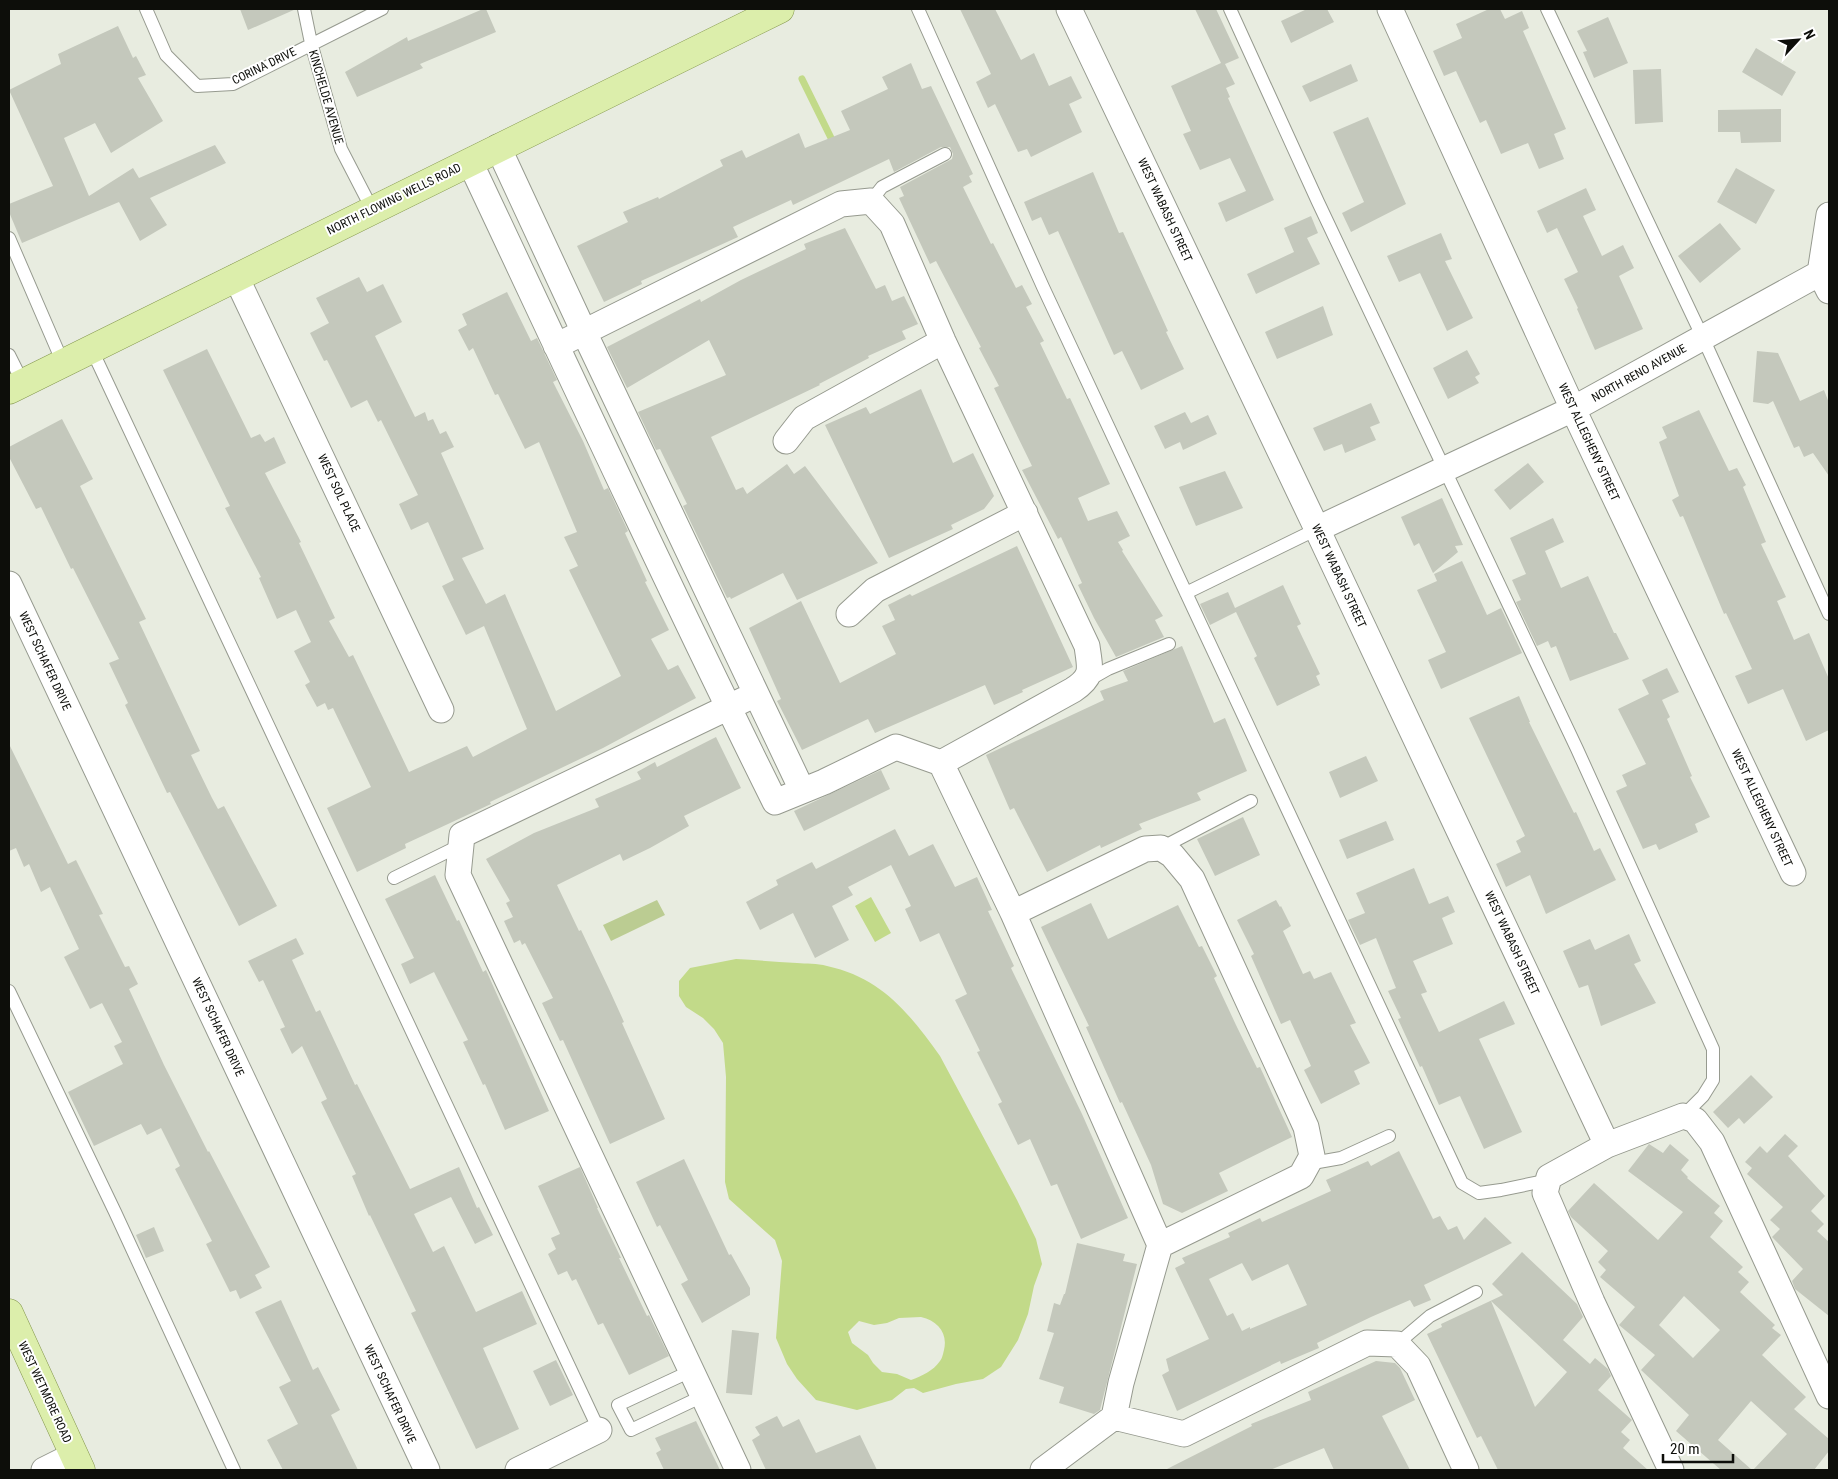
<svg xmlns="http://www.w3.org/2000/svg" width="1838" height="1479" font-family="'Roboto Condensed',sans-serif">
<rect width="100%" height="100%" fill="#e8ece0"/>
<!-- green -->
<path fill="#bbcc92" d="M657,900L665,915L611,941L603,925Z"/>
<!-- water -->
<path fill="#c2da89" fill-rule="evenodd" d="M871,897L891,933L875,942L855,906Z
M736,959C756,960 776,962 797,963C806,964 817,963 827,966C882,978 909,1013 940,1056L1017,1200L1036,1239L1042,1264L1034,1286L1028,1314L1018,1340L1001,1367L983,1379L956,1384L923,1393L914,1388L906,1389L892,1400L857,1410L816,1400L797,1379L787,1364L776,1338L782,1261L775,1240L729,1199L725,1182L726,1077L723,1043L714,1029L703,1018L686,1007L679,996V981L690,968ZM921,1317C938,1321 948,1333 944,1350C943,1354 942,1359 940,1361C933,1371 922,1376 911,1380L897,1374L882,1372L873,1363L868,1355L852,1343L848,1332L859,1321L874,1325L887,1323L899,1318Z"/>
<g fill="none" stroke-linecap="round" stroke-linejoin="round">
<!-- stream -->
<path stroke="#c2da89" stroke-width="7" d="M802,79L835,146"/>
</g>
<!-- building -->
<path fill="#c4c8bc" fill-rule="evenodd" d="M240,9H296L248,30Z
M483,9H486L496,32L420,64L423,68L357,97L345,72L407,37L408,41Z
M960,9H995L1021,60L1034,53L1049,86L1071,76L1082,98L1069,104L1082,132L1031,157L1027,149L1018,152L995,104L988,108L976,82L991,74Z
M1195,9H1216L1239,58L1225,64L1235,84L1226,88L1230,97L1228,98L1274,200L1226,222L1218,203L1246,191L1230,158L1200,170L1183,134L1191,131L1171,86L1221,63Z
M1307,9H1327L1334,22L1291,43L1281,21Z
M1489,9H1500L1505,19L1522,11L1529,28L1523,31L1566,129L1554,134L1564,159L1539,169L1528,143L1501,154L1486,120L1480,123L1456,71L1444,76L1433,51L1462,38L1456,24Z
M1608,17L1628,63L1594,78L1583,52L1587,51L1577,31Z
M118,26L133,58L136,56L146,75L138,78L163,121L111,153L95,123L64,138L89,196L133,168L139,178L215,145L226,163L150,198L167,225L140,241L119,202L22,243L9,212V204L53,186L9,90L61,64L58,54Z
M1756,48L1796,72L1782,96L1742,72Z
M911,63L922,89L931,86L973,174L969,176L972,182L963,187L991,244L993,243L1016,288L1022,285L1032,304L1026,307L1044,341L1040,343L1067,399L1070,398L1085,430L1110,484L1078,498L1088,521L1117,511L1130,536L1118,542L1123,550L1122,551L1163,616L1155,620L1164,637L1116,657L1094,618L1078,585L1082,583L1061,537L1058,539L1022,470L1032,466L994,388L999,386L979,348L981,347L936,261L930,264L899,198L904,196L900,187L952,159L953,154L950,147H941L894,172L889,159L793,205L791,200L733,227L738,237L641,281L642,284L604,302L577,246L628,222L623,212L658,197L659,199L723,166L720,160L742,150L746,158L799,133L805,148L850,130L841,111L888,89L882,77Z
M1351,64L1358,81L1310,102L1302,86Z
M1661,69L1663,122L1635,124L1633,70Z
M1781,109V142L1741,143L1740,132H1718V110Z
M1368,117L1406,204L1351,232L1342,213L1364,202L1333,132Z
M1736,168L1775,190L1756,224L1717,202Z
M1093,172L1119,233L1123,232L1168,331L1166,332L1184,369L1141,390L1122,351L1114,355L1058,231L1049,235L1041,217L1032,221L1024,202Z
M1586,188L1596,210L1583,216L1602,256L1623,245L1634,268L1619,276L1643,329L1595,350L1577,309L1578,308L1564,279L1578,272L1557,228L1547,233L1537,211Z
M1311,216L1318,233L1307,238L1320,264L1256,294L1247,274L1294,252L1284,228Z
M1720,223L1741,249L1700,283L1678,256Z
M845,228L876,289L885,285L892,301L904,296L918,324L902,331L906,339L868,356L869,358L819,384L820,385L711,437L736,490L743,487L747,494L787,464L794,474L805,466L878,563L797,600L783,573L731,599L730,597L727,598L683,506L687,504L660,449L656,450L638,412L726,375L709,340L627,388L607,347L700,299L701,302L741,280L806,249L804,244Z
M1441,233L1452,259L1445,261L1473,318L1447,331L1420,273L1399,282L1387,256Z
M359,277L367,292L383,284L402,322L375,336L415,417L425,412L428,421L433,419L440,434L446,431L454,447L441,453L484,549L462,558L486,604L505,594L556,711L621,676L569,570L578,566L564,537L577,532L539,442L525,449L498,394L495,395L473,348L469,351L458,330L467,325L462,314L507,292L531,341L537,338L557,380L553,382L583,441L604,490L608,488L628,531L625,533L647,581L645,582L669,630L651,639L668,670L678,665L696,698L603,748L490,802L491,804L405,844L406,848L357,872L327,808L371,787L333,708L328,710L325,703L317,707L305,685L310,682L294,651L311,642L296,610L277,619L259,578L261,577L225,508L230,506L163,370L207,349L251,438L260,434L265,442L274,437L286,463L265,473L301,542L299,543L335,618L329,621L349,657L353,655L409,772L467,746L473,757L527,729L484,626L466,635L442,586L454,580L428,522L411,530L399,504L418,495L381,420L378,422L367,400L351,408L327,360L324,361L310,333L329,323L316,298Z
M1323,306L1333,335L1277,359L1265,332Z
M1467,350L1480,374L1475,377L1479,383L1448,399L1433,368Z
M1757,351L1778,353L1800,401L1824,390L1829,403V476L1813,453L1804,457L1799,446L1794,448L1773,401L1768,404L1753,402Z
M921,389L953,463L973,453L994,496L984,509L951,525L953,529L889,558L825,425L866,407L870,414Z
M1371,403L1380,423L1370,427L1376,440L1345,453L1342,444L1324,451L1313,428Z
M1699,410L1729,471L1737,468L1746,485L1743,487L1766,542L1761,544L1786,597L1777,601L1794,640L1809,633L1829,679V730L1806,741L1783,689L1748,704L1735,676L1752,669L1726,613L1724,614L1683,516L1680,517L1672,500L1679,496L1659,442L1667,438L1662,427Z
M1185,412L1191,423L1208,415L1217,434L1183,450L1180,442L1165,449L1154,426Z
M62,419L93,479L80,486L146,619L139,622L200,751L191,755L212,798L218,809L224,806L277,906L239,926L170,792L167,793L125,705L128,703L109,663L119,659L73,568L71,569L41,507L36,509L9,457V447Z
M1528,463L1544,482L1510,510L1494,490Z
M1225,471L1243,508L1196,526L1179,487Z
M1442,498L1463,545L1455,546L1458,552L1433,573L1419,543L1414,546L1401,517Z
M1553,518L1564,542L1545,551L1561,588L1588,576L1614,633H1616L1629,659L1570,681L1556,646L1551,648L1548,641L1537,646L1516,602L1521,600L1512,580L1526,574L1510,538Z
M1017,546L1073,667L1022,690L1023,692L994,705L985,685L875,733L868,719L802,750L777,701L781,699L749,628L801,601L840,683L896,654L882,626L895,620L888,605L910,594L912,596Z
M1462,561L1487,615L1501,608L1522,653L1441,689L1428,660L1446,652L1417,590L1437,581L1434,574Z
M1283,585L1301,624L1297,626L1320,674L1316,676L1320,685L1277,706L1254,658L1257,656L1236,612L1210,625L1200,604L1228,592L1235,608Z
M1182,646L1214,723L1225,718L1247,771L1197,793L1201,800L1139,824L1142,829L1101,848L1100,845L1047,872L1014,808L1010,810L986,755L1104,700L1100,691L1128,681L1123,671Z
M1667,668L1679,692L1662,700L1670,717L1667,719L1692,776L1690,777L1710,817L1695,824L1698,832L1659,850L1656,844L1643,849L1616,791L1627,786L1622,775L1646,764L1618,709L1649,694L1642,680Z
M1519,696L1530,722H1529L1574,813L1576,812L1594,851L1600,848L1616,880L1546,914L1530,875L1506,887L1496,864L1521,852L1516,841L1525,836L1469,718Z
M716,737L741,788L684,816L689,826L650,848L623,861L620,854L557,885L579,931L581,930L609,989L624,1022L622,1023L665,1119L610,1144L563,1040L560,1041L542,1003L553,998L525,943L522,945L520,940L514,943L504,921L513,917L506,903L510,901L486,859L534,833L599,807L595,799L641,779L637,772L655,762L657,767Z
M9,744L68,864L76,860L103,914L99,915L125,967L129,966L138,984L129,989L164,1065L208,1152L209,1151L270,1267L255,1275L262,1288L240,1299L236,1290L230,1292L206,1244L212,1241L175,1169L180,1166L161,1128L147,1135L141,1124L94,1146L68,1092L123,1064L114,1046L122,1042L102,1003L90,1009L64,957L79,949L50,887L41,892L29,864L24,867L16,848L9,851Z
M1366,756L1378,781L1340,798L1329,772Z
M881,770L890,789L804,831L794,811Z
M1243,817L1260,855L1215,876L1197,839Z
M1386,821L1394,840L1347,859L1339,840Z
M895,829L909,856L933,844L955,887L977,877L992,910L988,911L1014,966L1011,968L1082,1114L1128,1218L1081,1239L1057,1184L1051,1186L1030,1139L1018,1145L998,1104L1002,1102L977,1052L980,1051L955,1000L967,994L939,933L920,942L905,909L911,906L891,865L848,887L853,895L832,906L849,940L815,958L793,913L760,930L746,902L778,885L776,880L812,862L816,869Z
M1414,868L1429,904L1448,896L1455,912L1442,918L1453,944L1413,961L1427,992L1421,994L1439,1032L1504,1001L1515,1024L1479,1039L1522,1132L1484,1149L1460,1096L1439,1105L1422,1066L1420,1067L1398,1019L1401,1018L1388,991L1396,988L1376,938L1360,945L1348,920L1365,913L1356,893Z
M435,875L457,921L459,920L483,972L486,970L549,1111L505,1130L485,1084L483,1085L463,1042L468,1040L434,972L410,984L401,964L414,958L385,899Z
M1276,900L1280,907L1281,906L1291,926L1283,931L1303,974L1310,971L1314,979L1331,972L1356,1023L1350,1025L1370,1063L1354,1071L1360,1084L1321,1104L1304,1070L1311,1066L1290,1020L1281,1024L1251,956L1254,954L1237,920Z
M1091,903L1108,939L1178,905L1199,947L1202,946L1217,976L1214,978L1236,1025L1257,1068L1260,1067L1292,1137L1219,1173L1228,1191L1182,1213L1163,1204L1151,1165L1122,1102L1120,1103L1086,1027L1089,1026L1041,927Z
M1629,934L1641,961L1634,964L1656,1003L1601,1026L1588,985L1579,988L1563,951L1590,939L1595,950Z
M296,938L304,954L292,960L316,1012L320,1010L355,1085L357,1084L410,1189L459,1167L477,1208L479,1207L493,1235L475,1244L451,1197L414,1214L433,1252L444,1246L476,1312L522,1291L537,1324L483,1348L519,1429L476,1449L411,1313L416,1311L370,1215L369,1216L352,1176L356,1174L321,1102L327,1099L302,1046L292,1054L280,1029L285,1027L263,980L259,982L248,961Z
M1751,1075L1773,1097L1744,1124L1739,1118L1728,1128L1713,1112Z
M1785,1134L1798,1146L1788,1156L1825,1196L1811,1211L1824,1224L1817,1231L1829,1242V1316L1795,1289L1792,1281L1803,1269L1772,1237L1780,1229L1770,1220L1783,1207L1747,1174L1752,1168L1745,1162L1760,1146L1767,1153Z
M1649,1144L1663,1153L1670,1144L1689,1160L1681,1170L1688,1177L1687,1178L1720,1206L1714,1213L1723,1221L1710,1237L1743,1267L1738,1272L1749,1282L1740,1292L1775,1325L1772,1328L1781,1335L1762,1355L1806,1397L1794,1409L1829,1439V1451L1814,1470H1753L1787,1434L1751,1401L1718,1440L1752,1470H1721L1676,1431L1689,1415L1641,1370L1655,1355L1619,1325L1635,1307L1600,1277L1606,1270L1598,1262L1608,1251L1571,1217L1568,1211L1594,1183L1658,1240L1683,1212L1628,1171ZM1684,1296L1720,1330L1693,1358L1659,1325Z
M1399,1151L1433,1219L1440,1216L1448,1230L1457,1226L1464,1240L1485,1217L1512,1243L1424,1285L1431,1300L1414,1307L1410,1300L1371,1317L1317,1343L1319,1348L1281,1364L1280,1361L1177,1411L1162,1375L1169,1371L1166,1359L1209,1339L1175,1268L1185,1263L1182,1258L1230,1237L1228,1233L1260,1218L1262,1222L1331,1191L1326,1180L1368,1161L1371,1166ZM1242,1263L1252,1281L1288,1264L1307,1305L1250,1329V1327L1242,1331L1233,1313L1227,1316L1209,1279Z
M684,1159L729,1255L731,1254L750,1288V1295L702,1323L681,1284L688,1280L660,1225L657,1227L636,1182Z
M580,1167L598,1208H597L621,1258H619L647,1316L649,1315L669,1356L629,1375L603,1323L598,1325L576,1279L572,1281L567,1271L558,1275L548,1254L556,1249L551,1238L560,1234L538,1186Z
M154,1227L164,1251L146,1258L136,1235Z
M1077,1243L1125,1254L1123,1261L1137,1264L1102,1402L1100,1410L1094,1414L1059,1403L1064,1387L1039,1379L1054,1333L1047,1331L1054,1303L1060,1305L1064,1294H1065Z
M1522,1252L1577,1304L1583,1317L1563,1340L1590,1364L1595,1358L1608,1369L1611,1376L1598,1390L1632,1420L1621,1432L1630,1440L1623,1448L1648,1470H1498L1481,1436L1477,1438L1427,1334L1442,1327L1441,1324L1503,1295L1492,1284ZM1491,1301L1567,1372L1535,1407Z
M281,1300L313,1370L318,1367L340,1410L331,1415L358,1470H283L267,1440L298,1424L279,1387L291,1381L255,1312Z
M732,1330L759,1333L752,1395L726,1393Z
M556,1360L573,1395L550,1406L533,1371Z
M1376,1361L1395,1363L1400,1368L1415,1400L1382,1416L1410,1470H1334L1324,1448L1270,1470H1165L1252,1426L1251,1424L1311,1400L1308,1392Z
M777,1416L783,1427L799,1419L816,1453L860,1435L877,1470H766L752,1440L760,1435L755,1427Z
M696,1421L720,1470H664L656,1453L661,1450L655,1438Z"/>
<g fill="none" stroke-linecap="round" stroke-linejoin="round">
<!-- lane casing -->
<g stroke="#969a8f" stroke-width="14">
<path id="lane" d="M146,9L166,55L197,86L233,84L382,9
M304,9L311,43L341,149L372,209
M918,9L1043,287L1462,1183L1479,1193L1501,1190L1549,1180
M1230,9L1318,202L1577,749L1713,1049V1080L1703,1096L1683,1116
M1547,9L1703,338L1829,614
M871,201L882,187L945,154
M9,238L63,363
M91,348L599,1430
M9,355L23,383
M1186,593L1317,529
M1087,681L1108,669L1169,644
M1161,848L1251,801
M394,878L461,845
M9,991L115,1212L234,1470
M1307,1164L1341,1158L1389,1136
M1397,1344L1430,1316L1476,1292
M691,1371L618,1405L631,1430L703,1396"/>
</g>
<!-- street casing -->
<g stroke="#969a8f" stroke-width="27">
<path id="street" d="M1069,9L1317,529L1607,1145
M1390,9L1573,409L1793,873
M498,147L584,332L802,790
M470,162C571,376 670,591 775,802L824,782L896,747L941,763L1073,690C1094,676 1090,669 1087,646L943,341L892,224L871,201L841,204L556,346
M1829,215L1820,273L1829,291
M236,277L441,710
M786,441L804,418L943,341
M1317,529L1573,409L1820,273
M9,584L427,1470
M849,614L875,590L1025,513
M941,763L1013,913L1160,1245L1121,1383L1114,1417
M1013,913L1145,849L1161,848L1172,855L1192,879L1306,1127L1312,1156L1301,1176L1160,1245
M44,1470L74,1455
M518,1470L599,1430
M738,1470L458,875L462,835L756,694
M1043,1470L1114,1417L1184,1434L1367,1343L1397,1344L1418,1366L1466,1470
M1671,1470L1592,1302L1545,1193L1549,1177L1607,1145L1683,1116L1695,1120L1712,1142L1829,1396"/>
</g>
<!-- primary casing -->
<g stroke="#85984e" stroke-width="29">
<path id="primary" d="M9,390L780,9
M9,1313L81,1470"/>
</g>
<!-- lane -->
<use href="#lane" stroke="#fff" stroke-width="12"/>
<!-- street -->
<use href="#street" stroke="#fff" stroke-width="25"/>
<!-- primary -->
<use href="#primary" stroke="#dceeab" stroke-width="28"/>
</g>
<g text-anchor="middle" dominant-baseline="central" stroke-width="4" stroke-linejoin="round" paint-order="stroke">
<!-- street labels -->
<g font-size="12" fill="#0d0e0a" stroke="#fff">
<text transform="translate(264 66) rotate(-26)">CORINA DRIVE</text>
<text transform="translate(326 97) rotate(74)">KINCHELDE AVENUE</text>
<text transform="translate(394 199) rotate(-26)">NORTH FLOWING WELLS ROAD</text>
<text transform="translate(1165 210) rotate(65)">WEST WABASH STREET</text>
<text transform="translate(1639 373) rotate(-29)">NORTH RENO AVENUE</text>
<text transform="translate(1589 442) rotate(65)">WEST ALLEGHENY STREET</text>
<text transform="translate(339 493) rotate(65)">WEST SOL PLACE</text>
<text transform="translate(1339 576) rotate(65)">WEST WABASH STREET</text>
<text transform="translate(45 661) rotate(65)">WEST SCHAFER DRIVE</text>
<text transform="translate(1762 808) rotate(65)">WEST ALLEGHENY STREET</text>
<text transform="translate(1512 943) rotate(65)">WEST WABASH STREET</text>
<text transform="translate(218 1027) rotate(65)">WEST SCHAFER DRIVE</text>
<text transform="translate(45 1392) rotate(65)">WEST WETMORE ROAD</text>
<text transform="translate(390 1394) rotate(65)">WEST SCHAFER DRIVE</text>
</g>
</g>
<!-- border -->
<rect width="1838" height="1479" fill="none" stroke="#0d0e0a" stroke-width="20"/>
<!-- north arrow -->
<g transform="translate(1798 40) rotate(64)" stroke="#ffffff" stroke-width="4" paint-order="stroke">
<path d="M0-4L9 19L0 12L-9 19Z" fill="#0d0e0a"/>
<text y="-8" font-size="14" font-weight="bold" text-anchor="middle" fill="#0d0e0a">N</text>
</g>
<!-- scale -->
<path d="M1663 1454v8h70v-8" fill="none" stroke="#0d0e0a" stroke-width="2.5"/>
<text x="1670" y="1454" font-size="15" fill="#0d0e0a" stroke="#ffffff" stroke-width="4" paint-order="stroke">20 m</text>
</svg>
